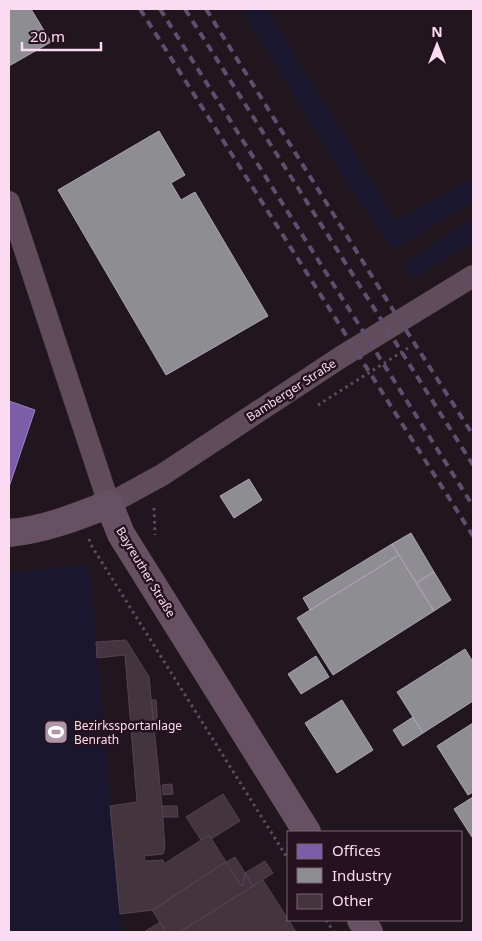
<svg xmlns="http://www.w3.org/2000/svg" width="482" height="941" font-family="'Noto Sans',sans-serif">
<rect width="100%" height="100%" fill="#22161e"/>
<!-- green -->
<path fill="#1a162d" d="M241,9H266L396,221L473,178V201L393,250L348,185Z
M473,218V242L413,279L403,264Z
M89,565L122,932H9V572Z"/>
<!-- offices -->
<path fill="#7b5ea7" stroke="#a184be" d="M9,401L35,410L9,487Z"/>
<!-- industry -->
<path fill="#8d8d92" stroke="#aea4af" d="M9,9H31L51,42L9,66Z
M159,131L185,175L171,183L181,200L195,192L268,316L166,375L58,190Z
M249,479L262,500L234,518L220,496Z
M411,533L434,572L416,583L392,544Z
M392,544L399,555L310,610L303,598Z
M399,555L434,611L333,675L297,618Z
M434,572L451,600L434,611L416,583Z
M465,649L473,662V701L423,733L397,692Z
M316,656L329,677L301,694L288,674Z
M342,700L373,750L337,773L305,723Z
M413,717L423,733L403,746L393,730Z
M473,723V792L468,795L437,746Z
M473,797V836L472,837L454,809Z"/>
<!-- building -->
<path fill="#43343e" stroke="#54434e" d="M126,640L149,677L162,806L165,848L163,854L144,856L145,861L163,860L164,864L209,835L226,862L153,910L120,914L110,806L137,802L125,655L97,658L96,642Z
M151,700H156L158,727H154Z
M172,784L173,794L163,795L162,785Z
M223,794L240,821L211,839L209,835L201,840L186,817Z
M162,806H177L178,817H163Z
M235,857L245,873L243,885L241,886L226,862Z
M265,861L273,873L253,886L245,873Z
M226,862L241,886L243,885L245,873L253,886L180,932H166L152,910Z
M263,880L296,932H180L232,899Z
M160,922L166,932H144Z"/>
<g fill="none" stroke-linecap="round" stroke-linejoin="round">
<!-- path -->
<path stroke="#5d4e65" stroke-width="3" stroke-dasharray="2.5 4" stroke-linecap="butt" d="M318,405L408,348
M154,508L155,535
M89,539L91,545L288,859
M326,920L334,932"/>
<!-- street -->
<path stroke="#614c5c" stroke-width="22" d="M9,202L109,504L162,475L341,357L473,276"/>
<!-- secondary -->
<path stroke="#675062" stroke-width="28" d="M9,533C43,530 77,517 109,504L121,534L307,832
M361,920L369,932"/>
<!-- rail -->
<path stroke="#604d6f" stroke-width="4" stroke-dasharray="8 6" stroke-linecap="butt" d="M140,9L473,536
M160,9L473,506
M185,9L473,465
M206,9L383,294L473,435"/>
</g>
<!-- icons -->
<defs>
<g id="stadium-square" transform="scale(1.25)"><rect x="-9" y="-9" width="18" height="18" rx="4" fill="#af96a8" stroke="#26121f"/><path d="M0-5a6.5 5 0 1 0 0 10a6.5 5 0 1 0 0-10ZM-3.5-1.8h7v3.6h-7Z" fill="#fff"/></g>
</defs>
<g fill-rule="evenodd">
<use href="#stadium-square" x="56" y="732"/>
</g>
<g text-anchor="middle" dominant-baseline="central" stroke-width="5" stroke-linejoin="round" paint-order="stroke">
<!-- street labels -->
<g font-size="12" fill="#fbdbf2" stroke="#26121f">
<text transform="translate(291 390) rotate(-33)">Bamberger Straße</text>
<text transform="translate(146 572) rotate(59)">Bayreuther Straße</text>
</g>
<!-- poi labels -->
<g font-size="12" fill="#fbdbf2" stroke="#26121f" text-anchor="start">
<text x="74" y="725">Bezirkssportanlage<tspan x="74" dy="14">Benrath</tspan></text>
</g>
</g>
<!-- border -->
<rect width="482" height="941" fill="none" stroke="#fbdbf2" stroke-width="20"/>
<!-- legend -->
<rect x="287" y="831" width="175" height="90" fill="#26121f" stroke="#7b6273"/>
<rect x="297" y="844" width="25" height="15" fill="#7b5ea7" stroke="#7b6273"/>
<text x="332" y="856" font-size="15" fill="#fbdbf2">Offices</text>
<rect x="297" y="868" width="25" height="15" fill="#8d8d92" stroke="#7b6273"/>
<text x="332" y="881" font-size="15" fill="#fbdbf2">Industry</text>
<rect x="297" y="894" width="25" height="15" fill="#43343e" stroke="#7b6273"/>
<text x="332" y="906" font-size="15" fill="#fbdbf2">Other</text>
<!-- north arrow -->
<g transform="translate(437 45)" stroke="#26121f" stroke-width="4" paint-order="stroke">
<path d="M0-4L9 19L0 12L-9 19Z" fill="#fbdbf2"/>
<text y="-8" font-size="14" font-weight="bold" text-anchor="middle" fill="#fbdbf2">N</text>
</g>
<!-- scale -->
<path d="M22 42v8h79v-8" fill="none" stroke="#fbdbf2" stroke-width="2.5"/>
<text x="30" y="42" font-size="15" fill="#fbdbf2" stroke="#26121f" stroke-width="4" paint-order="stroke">20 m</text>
</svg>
